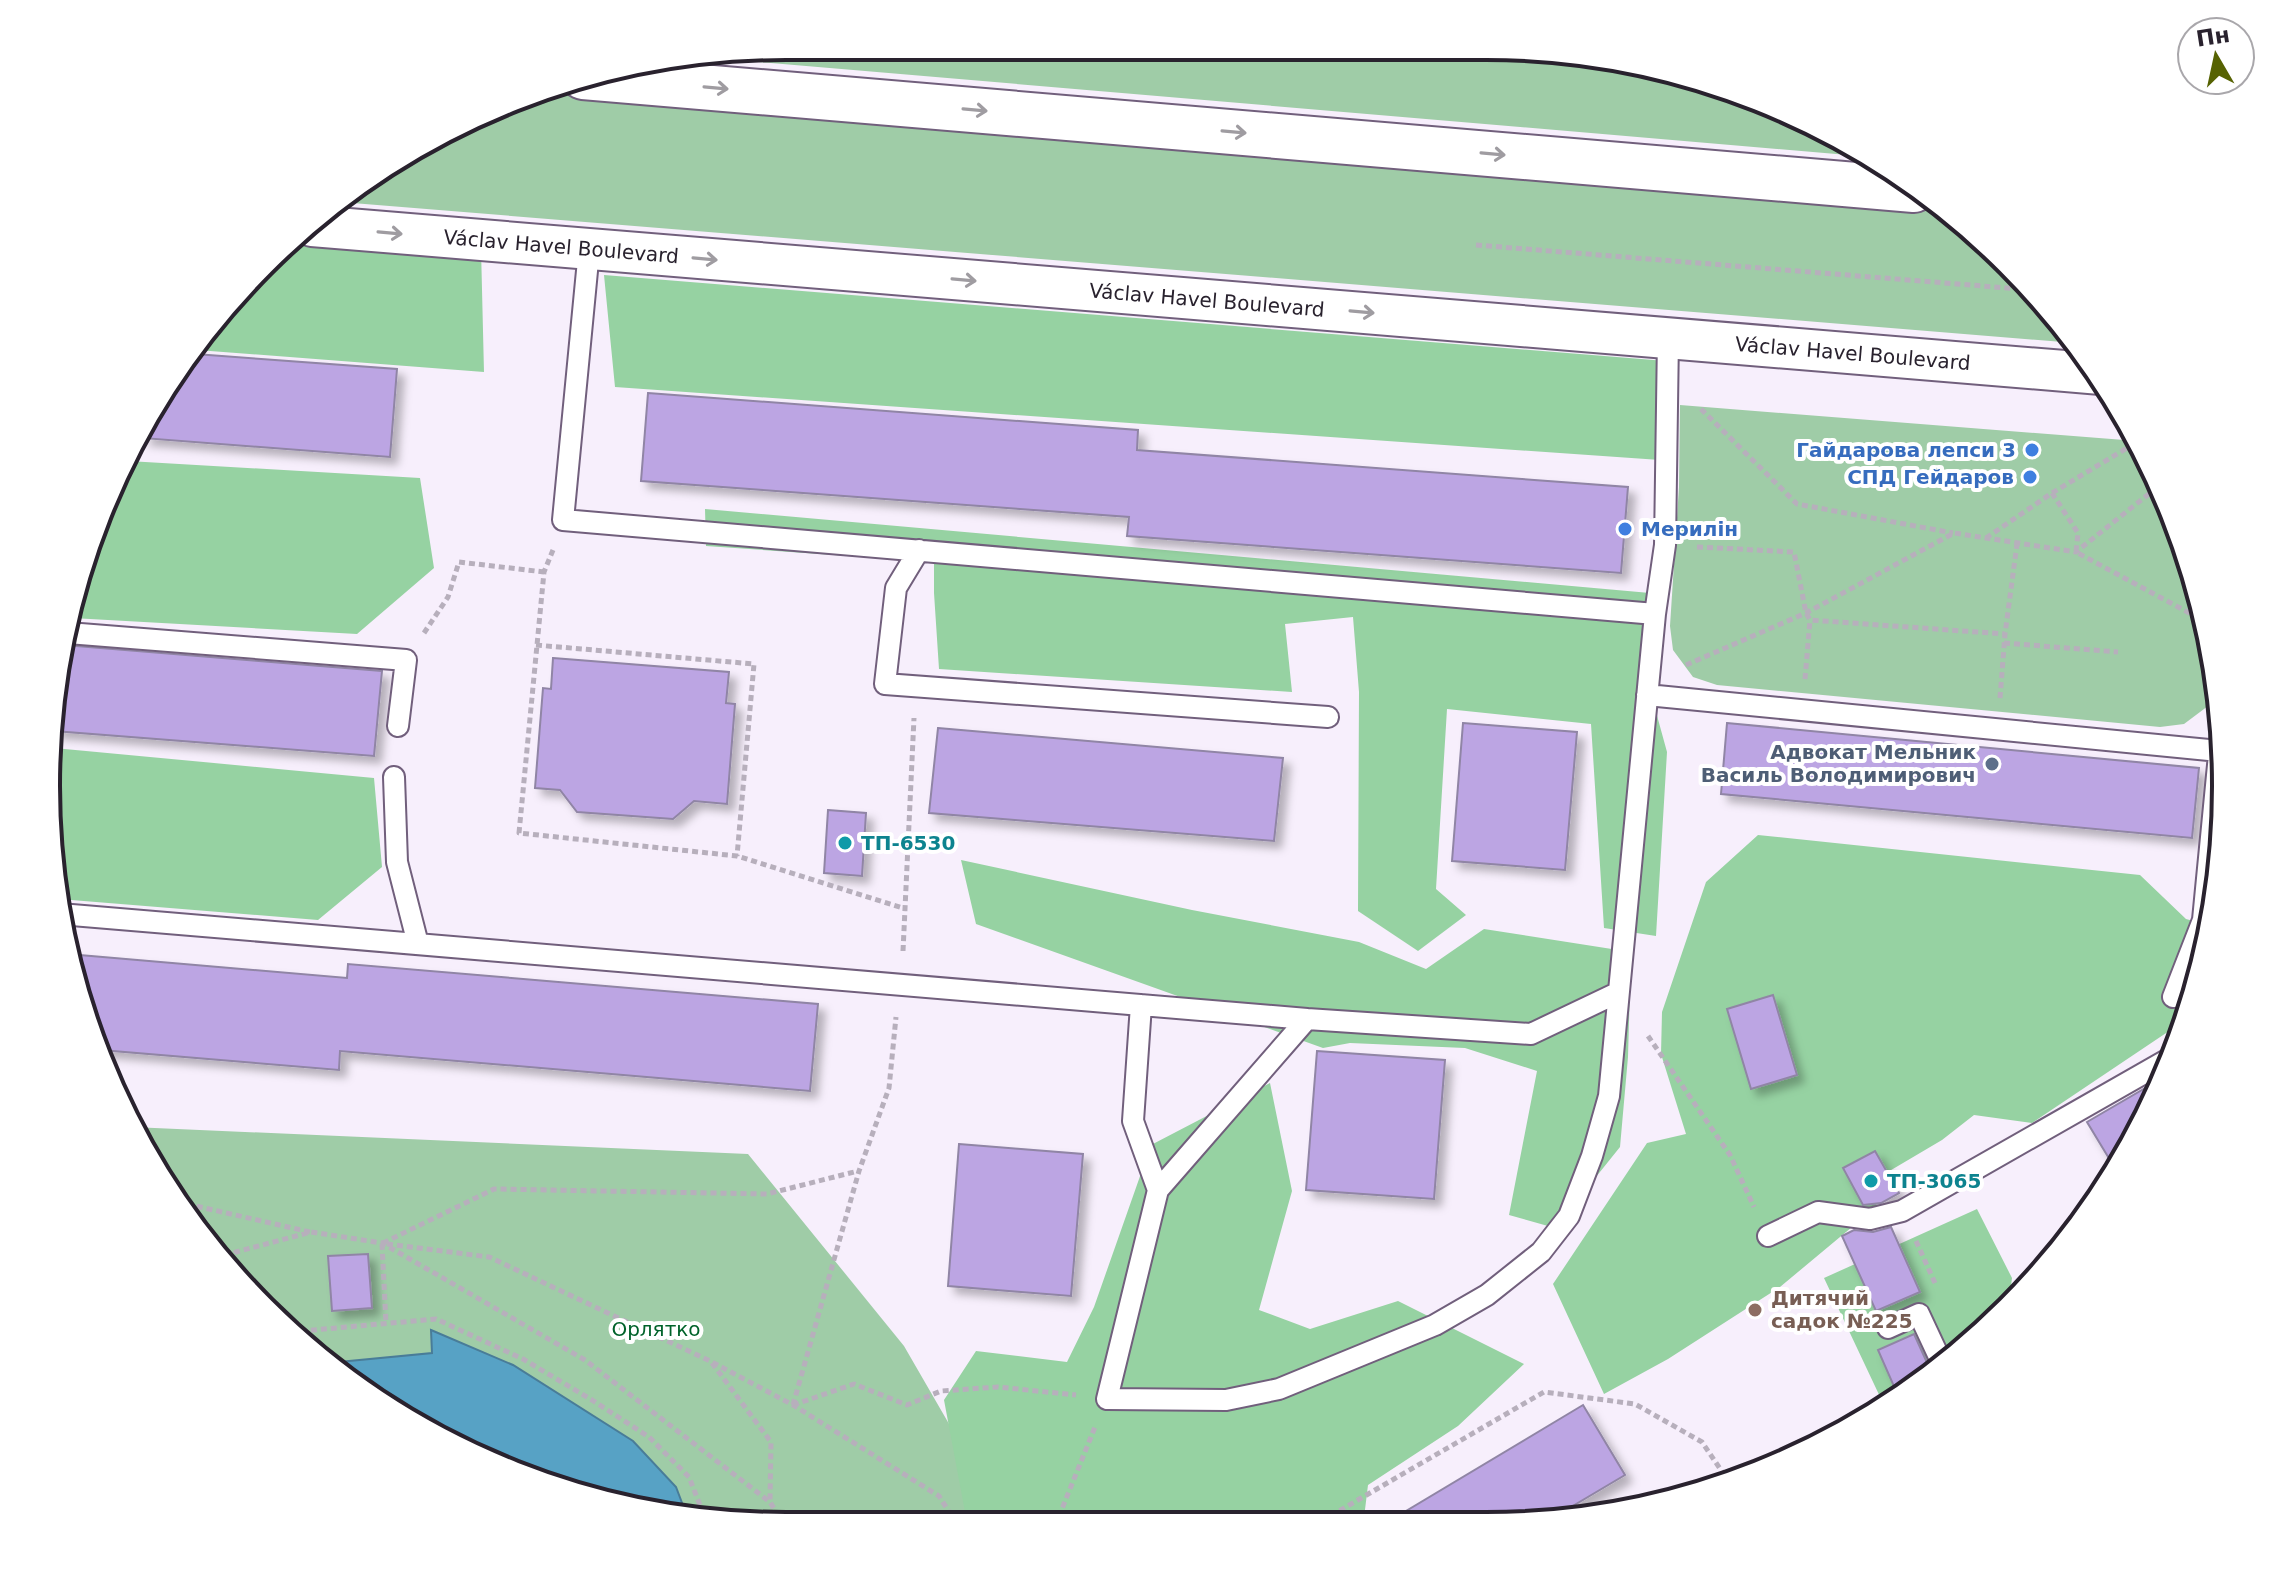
<svg xmlns="http://www.w3.org/2000/svg" width="2272" height="1572" font-family="'DejaVu Sans',sans-serif">
<defs>
<filter id="shadow"><feDropShadow dx="7" dy="7" stdDeviation="4" flood-color="#0004"/></filter>
</defs>
<rect width="100%" height="100%" fill="#f7effc"/>
<!-- green -->
<path fill="#9fcca7" d="M786,46H1462L1592,56L1630,60L1856,145L1871,157L701,57Z
M563,85L1937,207L2010,263L2075,343L340,202L375,170Z
M1680,405L2137,441L2170,503L2212,642L2215,674L2208,706L2184,724L2160,727L1717,685L1693,677L1673,650L1670,626L1679,487Z
M132,1127L748,1154L904,1346L1008,1526H786L641,1512L502,1469L375,1401L262,1309Z"/>
<!-- forest -->
<path fill="#96d2a2" d="M300,237L481,248L484,372L197,350L229,298Z
M604,275L1666,361L1660,460L615,387Z
M128,461L420,478L434,568L357,634L72,618L103,502Z
M705,509L1650,593L1653,701L1667,752L1656,936L1604,928L1591,724L1447,709L1436,889L1466,915L1418,951L1358,911L1359,692L1353,617L1285,624L1292,692L939,669L934,593V562L706,546Z
M54,748L374,778L382,867L318,920L59,899Z
M1758,835L2140,875L2186,919L2212,926V931L2184,1021L2032,1123L1974,1115L1942,1140L1881,1176L1876,1207L1780,1287L1668,1359L1604,1394L1553,1284L1647,1143L1686,1134L1661,1054L1662,1012L1706,882Z
M961,860L1192,910L1359,942L1426,969L1484,929L1631,952L1628,1057L1620,1147L1555,1228L1509,1215L1537,1071L1465,1048L1350,1043L1323,1048L976,924Z
M1270,1083L1292,1191L1259,1310L1310,1329L1398,1301L1524,1364L1458,1426L1368,1485L1363,1526H979L965,1512L944,1400L976,1351L1067,1362L1094,1307L1151,1145Z
M1977,1209L2012,1278L2008,1310L1882,1401L1824,1278Z"/>
<!-- water -->
<path fill="#57a2c5" stroke="#497c98" stroke-width="2" d="M431,1330L513,1365L633,1441L676,1487L687,1516L641,1512L502,1469L375,1401L328,1363L432,1353Z"/>
<!-- building -->
<path fill="#bca5e3" stroke="#9085a5" stroke-width="2" filter="url(#shadow)" d="M195,354L397,369L390,457L142,438Z
M648,393L1138,430L1137,450L1628,487L1621,573L1127,536L1129,517L641,481Z
M64,645L382,671L374,756L54,731L52,690Z
M553,658L729,672L726,703L735,704L727,804L694,801L673,819L577,812L560,790L535,788L543,688L551,689Z
M1463,723L1577,732L1565,870L1452,861Z
M1727,723L2199,768L2192,838L1721,794Z
M938,728L1283,758L1274,841L929,813Z
M828,810L866,813L862,876L824,873Z
M68,954L347,978L348,964L818,1004L810,1091L340,1051L339,1070L101,1050Z
M1773,995L1797,1075L1751,1089L1727,1009Z
M1317,1051L1445,1060L1434,1199L1306,1190Z
M2166,1076L2116,1170L2087,1122Z
M959,1144L1083,1154L1071,1296L948,1286Z
M1875,1151L1899,1193L1881,1203L1863,1205L1843,1168Z
M1891,1227L1920,1292L1876,1311L1842,1236L1854,1230L1873,1232Z
M368,1254L372,1308L332,1311L328,1256Z
M1914,1334L1929,1367L1896,1391L1878,1350Z
M1583,1405L1625,1475L1549,1520L1486,1526H1381Z"/>
<g fill="none" stroke-linecap="round" stroke-linejoin="round">
<!-- service casing -->
<g stroke="#715f7c" stroke-width="24">
<path id="service" d="M589,250L563,520L1655,614
M919,550L896,588L885,684L1328,717
M68,633L406,660L398,726
M1647,695L2219,751
M394,777L397,862L418,944
M60,914L1307,1019
M1617,993L1531,1034L1307,1019L1158,1190L1107,1399L1226,1400L1279,1389L1435,1325L1487,1295L1541,1252L1569,1216L1592,1156L1609,1096L1655,614L1665,545L1668,337
M2173,997L2203,920L2221,734
M1141,1005L1133,1121L1158,1190
M1768,1236L1818,1212L1870,1219L1902,1211L2174,1056
M1888,1328L1919,1314L1940,1359"/>
</g>
<!-- minor casing -->
<g stroke="#715f7c" stroke-width="44">
<g id="minor">
<path id="s1" d="M312,226L2101,374"/>
</g>
</g>
<!-- tertiary casing -->
<g stroke="#715f7c" stroke-width="48">
<path id="tertiary" d="M583,77L1914,190"/>
</g>
<!-- path -->
<path stroke="#b7afbc" stroke-width="5" stroke-dasharray="6 4" stroke-linecap="butt" d="M1476,245L2032,290
M1701,409L1797,504L1953,533
M2052,493L2078,533L2076,552L2206,622
M1986,538L2052,493L2137,442
M1697,547L1794,552L1806,613L1810,620L2005,634
M553,550L544,572L519,833L737,856L906,909
M424,633L448,597L459,562L544,572
M2004,643L2118,652
M536,645L754,664L737,856
M1686,665L1806,613L1954,533L2076,552L2160,485
M1805,679L1810,620
M2000,698L2005,634L2017,544
M903,951L914,718
M1648,1036L1730,1155L1754,1207
M187,1204L310,1232
M1916,1241L1935,1283L1933,1286
M383,1243L494,1189L767,1194L858,1171
M382,1244L386,1323
M387,1244L489,1257L710,1361L793,1405L939,1496L958,1526
M228,1261L236,1252L311,1232L382,1243L585,1360L770,1502L785,1526
M291,1332L436,1319L523,1359L592,1400L649,1437L689,1477L705,1518
M712,1363L771,1442L770,1501
M793,1405L859,1171L889,1088L896,1017
M793,1405L854,1384L907,1405L941,1391L998,1387L1076,1395
M1055,1526L1095,1427
M1330,1526L1332,1515L1544,1392L1635,1404L1702,1442L1727,1479"/>
<!-- service -->
<use href="#service" stroke="#fff" stroke-width="20"/>
<!-- minor -->
<use href="#minor" stroke="#fff" stroke-width="40"/>
<!-- tertiary -->
<use href="#tertiary" stroke="#fff" stroke-width="44"/>
</g>
<!-- one-way arrows -->
<defs><path id="oneway-shaft" d="M-6 0H5M1.5-3L5.5 0L1.5 3" fill="none" stroke-width="1.6" stroke-linecap="round" stroke-linejoin="round" transform="scale(2)"/></defs>
<g stroke="#9f9ca1">
<use href="#oneway-shaft" transform="translate(716 88) rotate(5)"/>
<use href="#oneway-shaft" transform="translate(975 110) rotate(5)"/>
<use href="#oneway-shaft" transform="translate(1234 132) rotate(5)"/>
<use href="#oneway-shaft" transform="translate(1493 154) rotate(5)"/>
<use href="#oneway-shaft" transform="translate(390 233) rotate(5)"/>
<use href="#oneway-shaft" transform="translate(705 259) rotate(5)"/>
<use href="#oneway-shaft" transform="translate(964 280) rotate(5)"/>
<use href="#oneway-shaft" transform="translate(1362 312) rotate(5)"/>
</g>
<!-- markers -->
<g fill="#3f7fe0" stroke="#fff" stroke-width="3">
<circle cx="2032" cy="450" r="8"/>
<circle cx="2030" cy="477" r="8"/>
<circle cx="1625" cy="529" r="8"/>
</g>
<circle fill="#5c6f8a" stroke="#fff" stroke-width="3" cx="1992" cy="764" r="8"/>
<g fill="#0f9aa8" stroke="#fff" stroke-width="3">
<circle cx="845" cy="843" r="8"/>
<circle cx="1871" cy="1181" r="8"/>
</g>
<circle fill="#8d6e63" stroke="#fff" stroke-width="3" cx="1755" cy="1310" r="8"/>
<g text-anchor="middle" dominant-baseline="central" stroke-width="8" stroke-linejoin="round" paint-order="stroke">
<!-- street labels -->
<g font-size="20" fill="#29222e" stroke="#fff">
<text stroke="none"><textPath href="#s1" startOffset="250">Václav Havel Boulevard</textPath></text>
<text stroke="none"><textPath href="#s1" startOffset="898">Václav Havel Boulevard</textPath></text>
<text stroke="none"><textPath href="#s1" startOffset="1546">Václav Havel Boulevard</textPath></text>
</g>
<!-- shop labels -->
<g font-size="20" font-weight="bold" fill="#366cbe" stroke="#fff" text-anchor="end">
<text x="2016" y="450">Гайдарова лепси 3</text>
<text x="2014" y="477">СПД Гейдаров</text>
<text x="1641" y="529" text-anchor="start">Мерилін</text>
</g>
<!-- service labels -->
<g font-size="20" font-weight="bold" fill="#4e5e75" stroke="#fff" text-anchor="end">
<text x="1976" y="752">Адвокат Мельник<tspan x="1976" dy="23">Василь Володимирович</tspan></text>
</g>
<!-- culture labels -->
<g font-size="20" font-weight="bold" fill="#0d838f" stroke="#fff" text-anchor="start">
<text x="861" y="843">ТП-6530</text>
<text x="1887" y="1181">ТП-3065</text>
</g>
<!-- education labels -->
<g font-size="20" font-weight="bold" fill="#785e54" stroke="#fff" text-anchor="start">
<text x="1771" y="1298">Дитячий<tspan x="1771" dy="23">садок №225</tspan></text>
</g>
<!-- park labels -->
<g font-size="20" fill="#00622a" stroke="#fff">
<text x="656" y="1329">Орлятко</text>
</g>
</g>
<!-- crop -->
<path d="M0 0H2272V1572H0ZM786 60H1486A726 726 0 0 1 2212 786V786A726 726 0 0 1 1486 1512H786A726 726 0 0 1 60 786V786A726 726 0 0 1 786 60Z" fill="#fff" fill-rule="evenodd"/>
<path fill="none" stroke="#29222e" stroke-width="4" d="M786 60H1486A726 726 0 0 1 2212 786V786A726 726 0 0 1 1486 1512H786A726 726 0 0 1 60 786V786A726 726 0 0 1 786 60Z"/>
<!-- north arrow -->
<g transform="translate(2216 56) rotate(351)"><circle r="38" fill="#ffffff" stroke="#a9a7ab" stroke-width="2"/>
<path d="M0-6L14 30L0 20L-14 30Z" fill="#566202"/>
<text y="-12" font-size="22" font-weight="bold" text-anchor="middle" fill="#29222e">Пн</text>
</g>
</svg>
